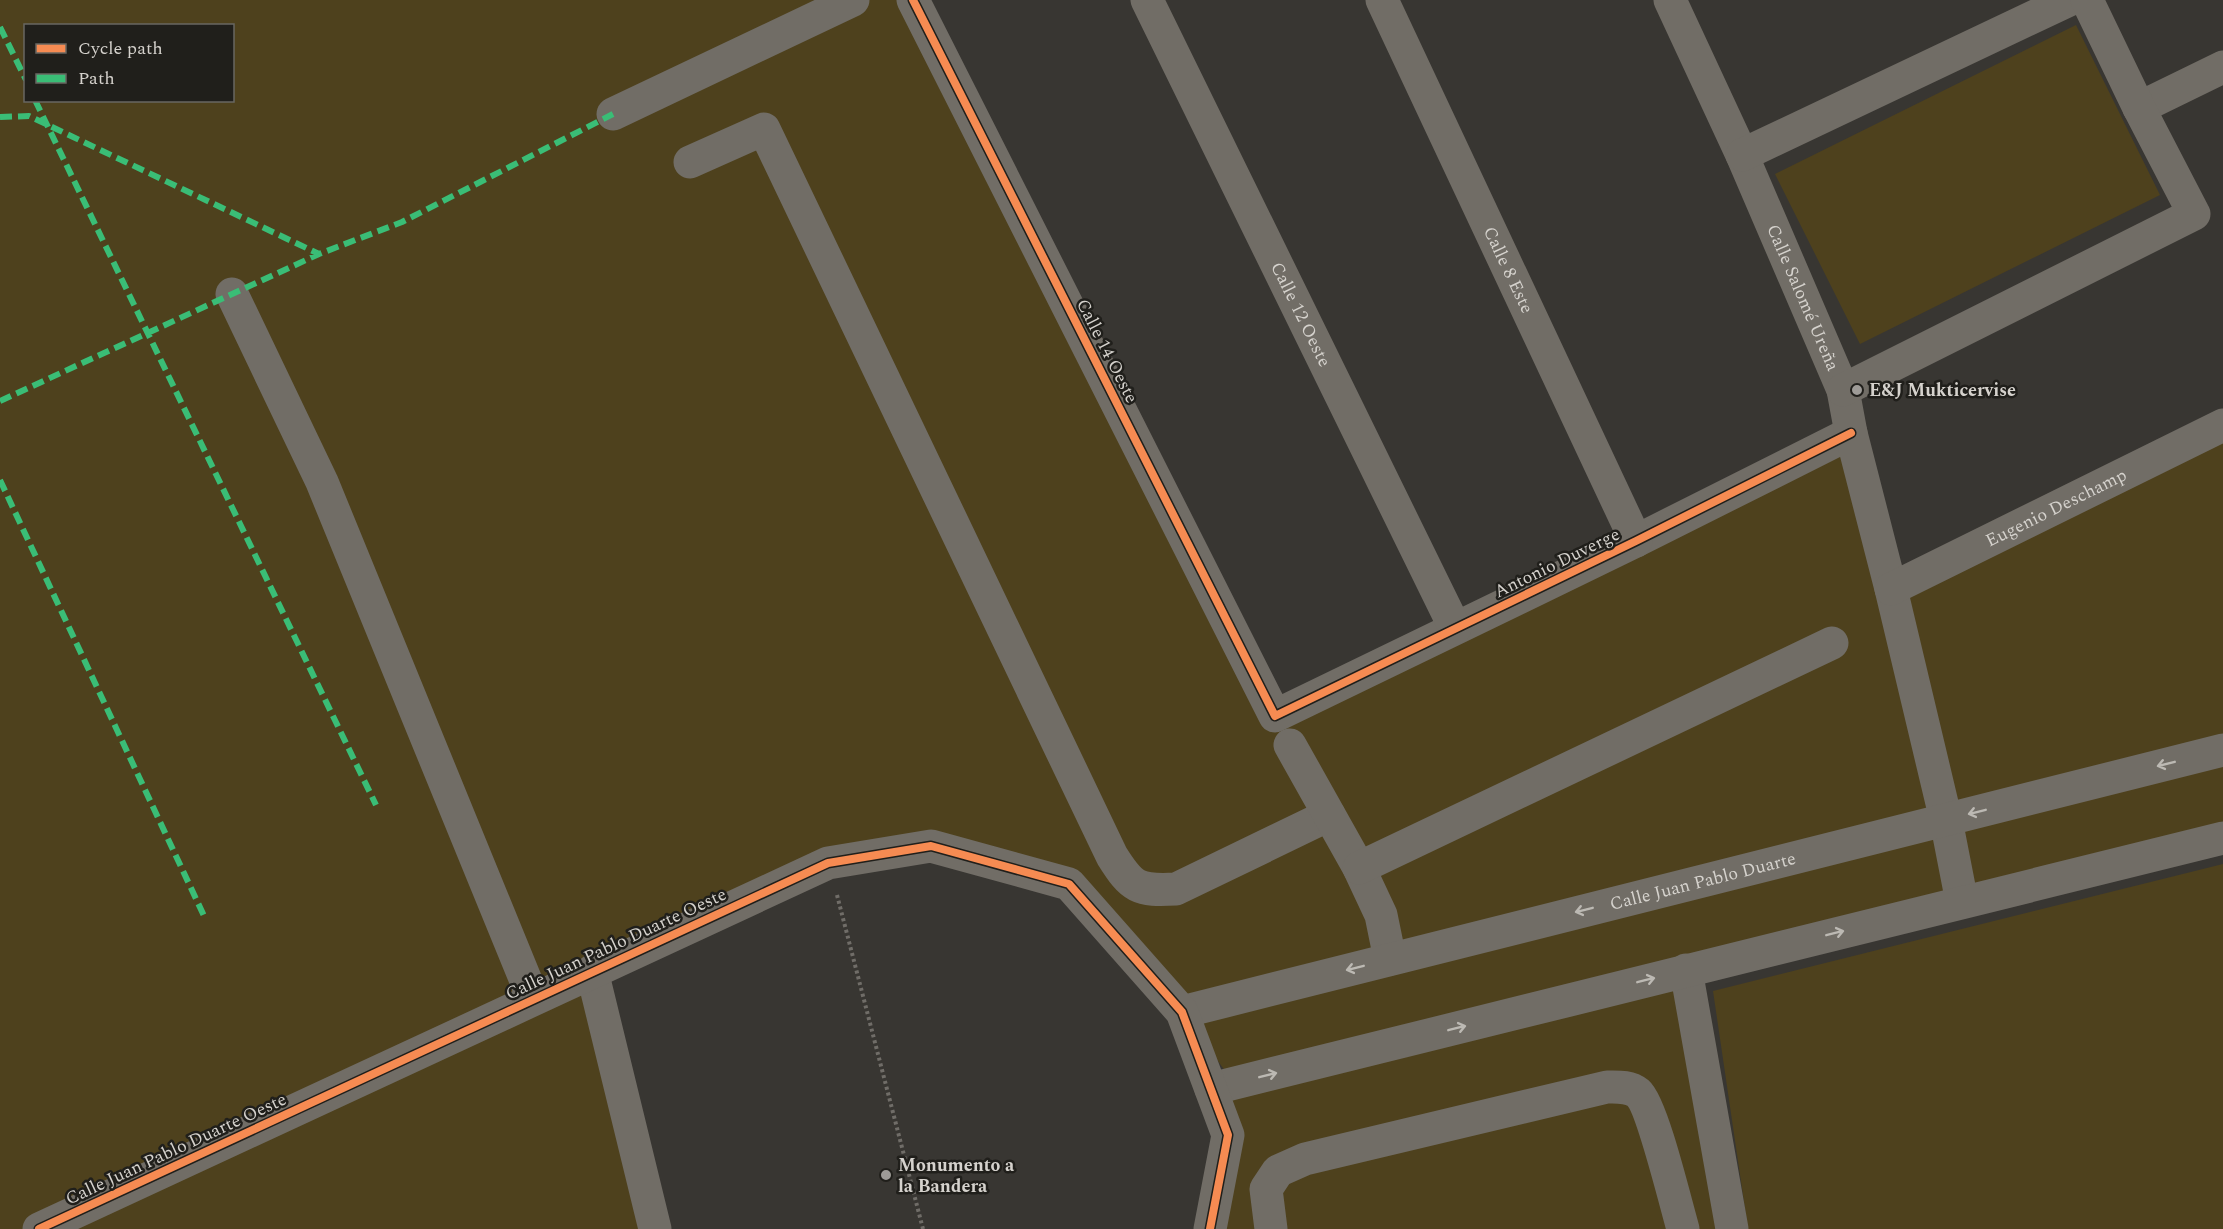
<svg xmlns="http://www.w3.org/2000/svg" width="2223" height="1229" font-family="Spectral,serif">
<rect width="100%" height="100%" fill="#383632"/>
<!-- green -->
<path fill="#4e411d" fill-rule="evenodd" d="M0,0H913L1275,716L1851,433L1891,589L2223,439V838L1687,970L1731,1229H1209L1234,1083L1182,1012L1069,884L931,846L828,863L592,971L655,1229H0ZM26,26H232V100H26Z
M2076,25L2160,195L1860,344L1775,174Z
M2223,864V1229H1748L1713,991Z"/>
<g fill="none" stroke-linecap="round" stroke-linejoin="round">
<!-- path -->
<path stroke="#706d68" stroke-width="4" stroke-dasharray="3 3" stroke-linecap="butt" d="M837,895L923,1229"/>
<!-- minor -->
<g stroke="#716d66" stroke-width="33">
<path d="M913,0L1275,716L1636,541L1851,433"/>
<path id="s1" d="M1147,0L1455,628"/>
<path id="s2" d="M1382,0L1636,541"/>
<path id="s3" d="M1670,0L1742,155L1843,390L1851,433L1891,589L1946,820L1962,902"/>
<path d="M2139,108L2223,67"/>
<path d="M613,114L853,0"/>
<path d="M1742,155L2069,0"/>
<path d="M690,162L764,129L1112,856C1132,888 1138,891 1176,889L1329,815"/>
<path d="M232,294L322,482L533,998"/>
<path d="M1843,390L2194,214L2139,108L2087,0"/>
<path id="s4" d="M1891,589L2223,425"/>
<path d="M1290,745L1359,868L1381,915L1390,959"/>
<path d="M1359,868L1832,643"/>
<path d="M1686,970L1732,1229"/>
<path d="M592,971L655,1229"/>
<path id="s5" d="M1182,1012L2223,750"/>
<path d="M1211,1089L2223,838"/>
<path d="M39,1229L828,863L931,846L1069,884L1182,1012L1228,1135L1210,1229"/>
<path d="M1271,1229L1266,1189L1278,1171L1305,1159L1607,1087C1618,1087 1629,1086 1638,1093C1652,1105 1676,1205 1683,1229"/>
</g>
<!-- quiet -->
<path stroke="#3abd76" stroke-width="6" stroke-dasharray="12 6" stroke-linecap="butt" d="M0,27L26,80
M35,100L376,805
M0,117L29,116L319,254
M0,401L319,254L402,222L613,114
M0,480L205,918"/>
<!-- cycleway casing -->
<g stroke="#201f1b" stroke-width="11">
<path id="cycleway" d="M913,0L1275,716L1636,541L1851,433
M39,1229L828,863L931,846L1069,884L1182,1012L1228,1135L1210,1229"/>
</g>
<!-- cycleway -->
<use href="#cycleway" stroke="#f68b52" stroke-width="8"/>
</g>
<!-- one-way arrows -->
<defs><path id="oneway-shaft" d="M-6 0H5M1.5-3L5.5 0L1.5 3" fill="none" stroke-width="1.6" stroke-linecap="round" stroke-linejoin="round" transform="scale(1.5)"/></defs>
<g stroke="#bcb9b3">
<use href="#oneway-shaft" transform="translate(2166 764) rotate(166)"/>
<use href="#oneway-shaft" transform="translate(1977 812) rotate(166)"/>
<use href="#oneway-shaft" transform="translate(1584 910) rotate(166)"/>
<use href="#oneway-shaft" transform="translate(1835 933) rotate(-14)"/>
<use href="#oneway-shaft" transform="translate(1355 968) rotate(166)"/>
<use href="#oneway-shaft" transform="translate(1646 980) rotate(-14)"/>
<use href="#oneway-shaft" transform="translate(1457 1028) rotate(-14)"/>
<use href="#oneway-shaft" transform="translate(1268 1075) rotate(-14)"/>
</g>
<!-- markers -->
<g fill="#9e9b97" stroke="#201f1b" stroke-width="2">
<circle cx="1857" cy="390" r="6"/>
<circle cx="886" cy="1175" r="6"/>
</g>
<g text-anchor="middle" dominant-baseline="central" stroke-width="5" stroke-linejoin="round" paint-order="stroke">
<!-- street labels -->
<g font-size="18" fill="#d5d2cd" stroke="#201f1b">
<text stroke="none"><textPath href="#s2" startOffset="298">Calle 8 Este</textPath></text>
<text stroke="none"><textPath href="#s3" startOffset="326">Calle Salomé Ureña</textPath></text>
<text stroke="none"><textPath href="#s1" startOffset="350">Calle 12 Oeste</textPath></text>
<text transform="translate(1107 351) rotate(63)">Calle 14 Oeste</text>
<text stroke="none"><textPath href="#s4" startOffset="184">Eugenio Deschamp</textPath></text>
<text transform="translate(1557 563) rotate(-26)">Antonio Duverge</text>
<text stroke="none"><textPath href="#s5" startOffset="537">Calle Juan Pablo Duarte</textPath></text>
<text transform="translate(616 944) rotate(-25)">Calle Juan Pablo Duarte Oeste</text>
<text transform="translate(176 1149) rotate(-25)">Calle Juan Pablo Duarte Oeste</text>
</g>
<!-- poi labels -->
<g font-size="18" font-weight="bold" fill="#d5d2cd" stroke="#201f1b" text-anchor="start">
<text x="1869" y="390">E&amp;J Mukticervise</text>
<text x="898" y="1165">Monumento a<tspan x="898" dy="21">la Bandera</tspan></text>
</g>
</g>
<!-- legend -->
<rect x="24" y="24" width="210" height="78" fill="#201f1b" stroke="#686762" stroke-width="1.5"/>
<rect x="36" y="44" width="30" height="9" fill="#f68b52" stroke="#686762" stroke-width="1.5"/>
<text x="78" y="54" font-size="18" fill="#d5d2cd">Cycle path</text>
<rect x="36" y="74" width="30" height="9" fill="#3abd76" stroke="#686762" stroke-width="1.5"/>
<text x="78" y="84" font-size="18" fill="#d5d2cd">Path</text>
</svg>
